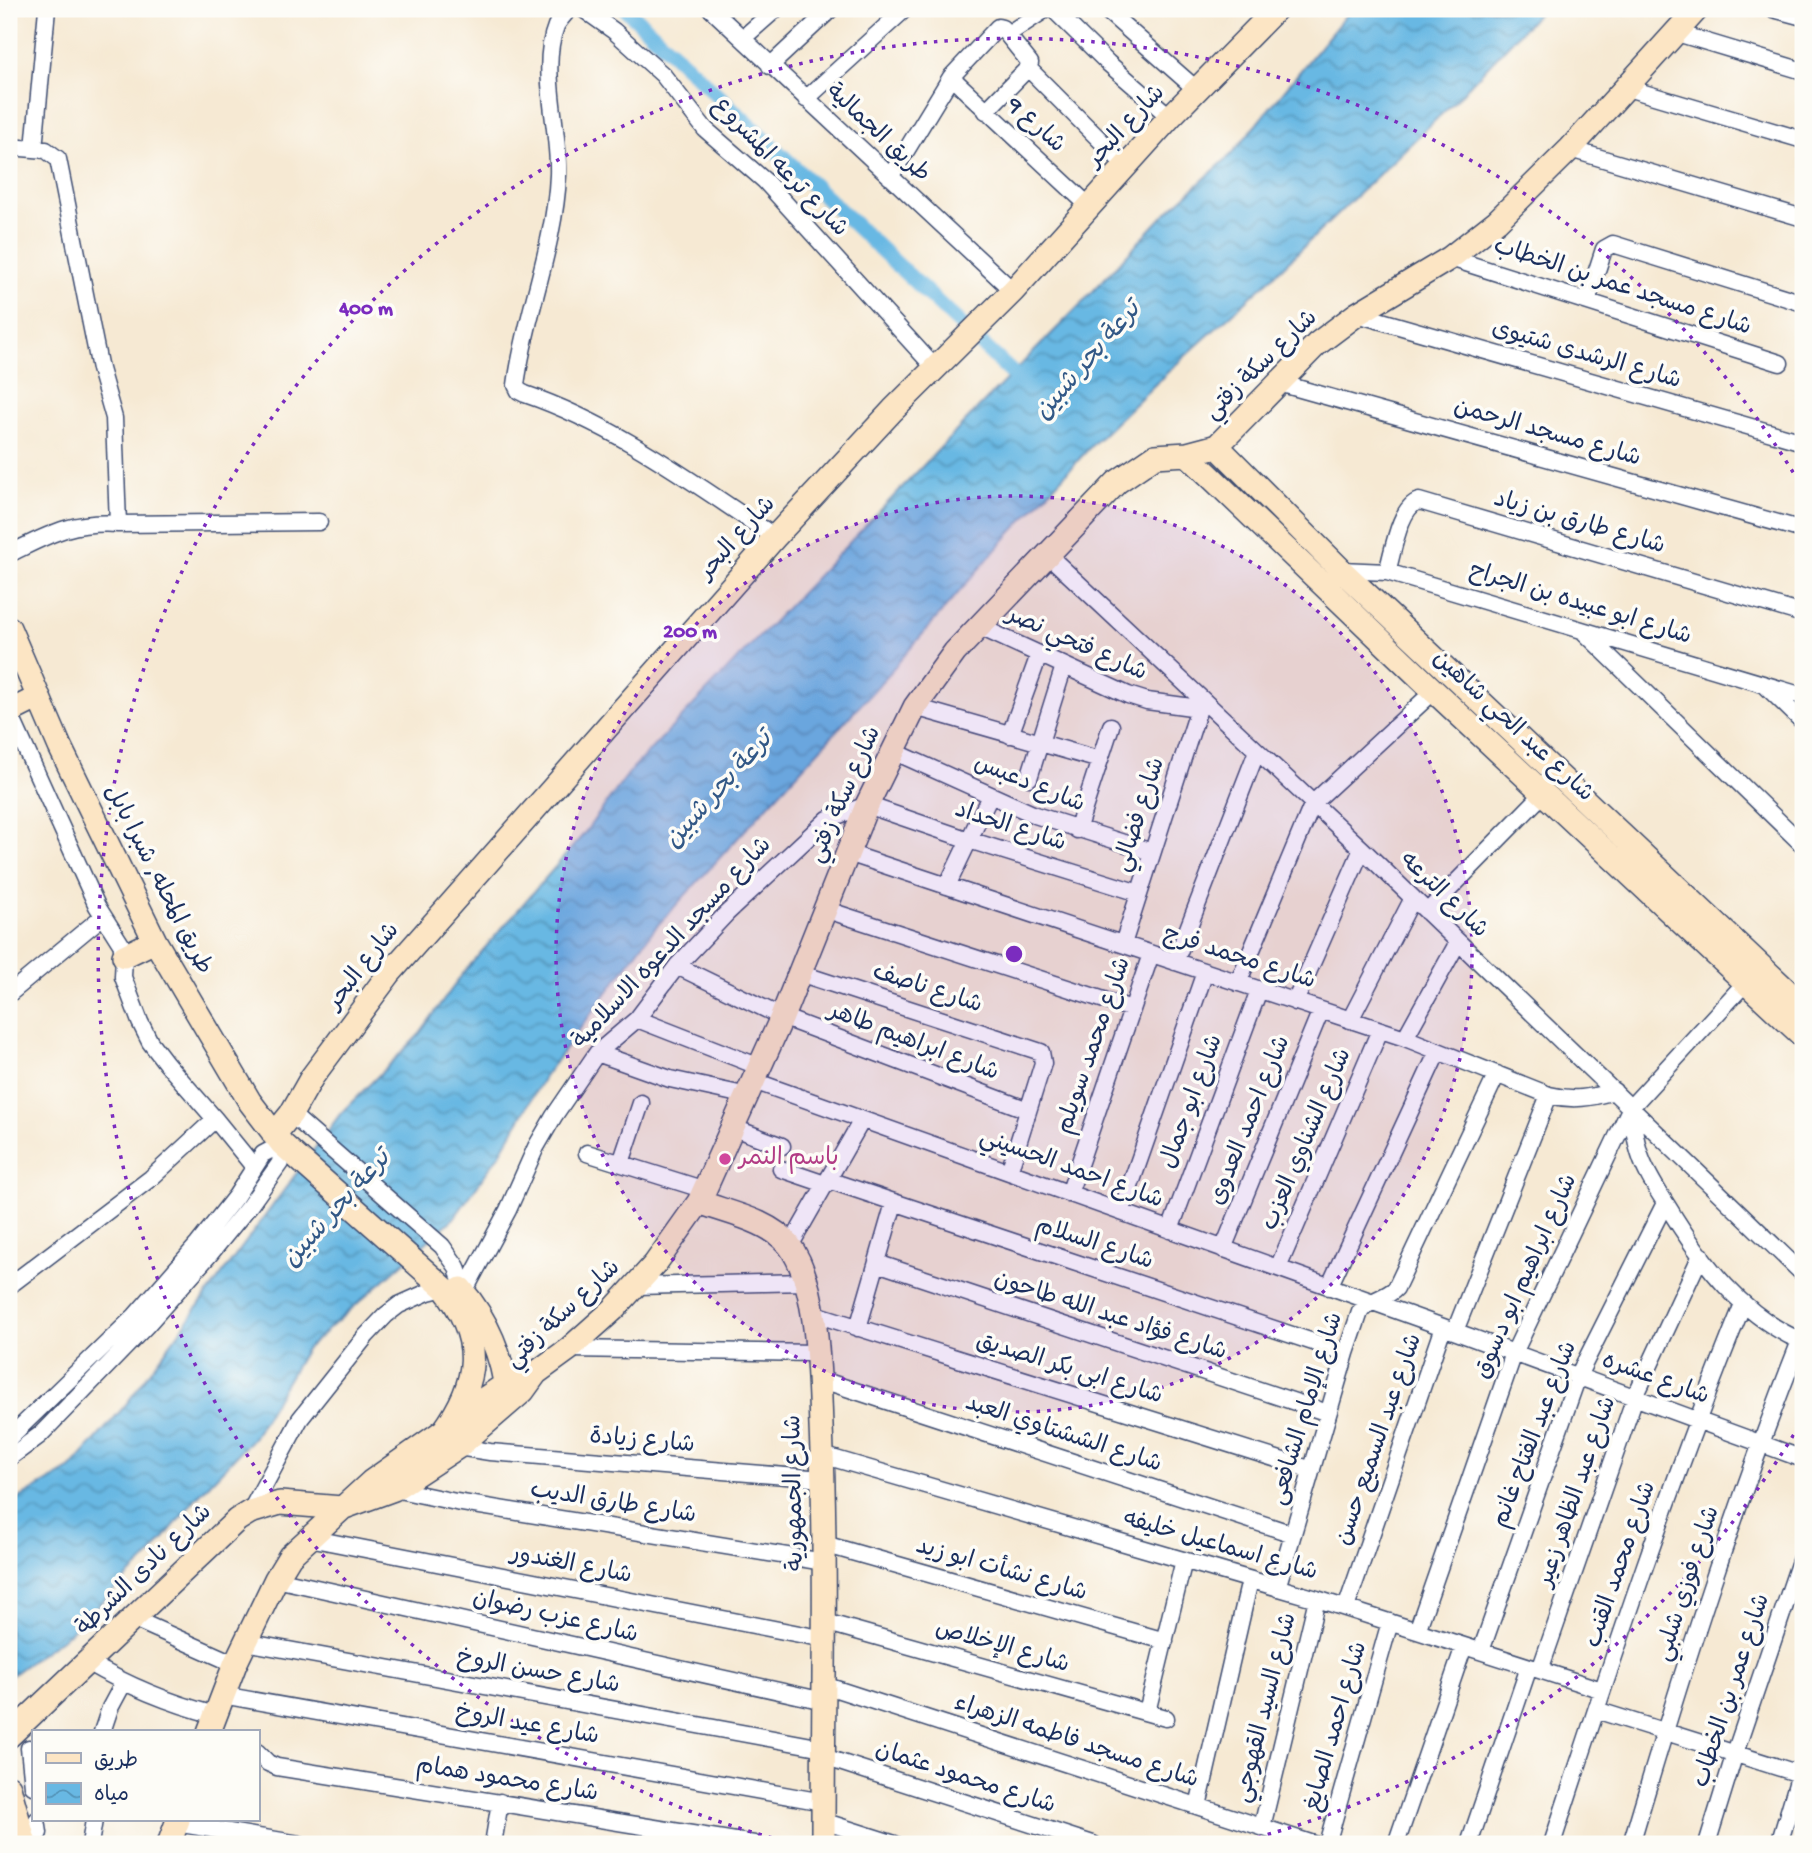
<svg xmlns="http://www.w3.org/2000/svg" width="1812" height="1853" font-family="'Gochi Hand','Playpen Sans Arabic',sans-serif">
<defs>
<pattern id="water-waves" width="16" height="10" patternUnits="userSpaceOnUse" patternTransform="scale(1.75)"><rect width="16" height="10" fill="#68b8e3"/><path d="M0 5q4-4 8 0t8 0" fill="none" stroke="#5596bb"/></pattern>
</defs>
<rect width="100%" height="100%" fill="#fdfcf7"/>
<filter id="ink" filterUnits="userSpaceOnUse"><feTurbulence type="fractalNoise" baseFrequency=".0143" numOctaves="2"/><feDisplacementMap in="SourceGraphic" scale="14" xChannelSelector="R" yChannelSelector="G"/><feConvolveMatrix kernelMatrix="1 2 1 2 8 2 1 2 1" color-interpolation-filters="sRGB"/></filter>
<filter id="wash" filterUnits="userSpaceOnUse"><feTurbulence type="fractalNoise" baseFrequency=".00686" numOctaves="4" result="noise"/><feDisplacementMap in="SourceGraphic" scale="28" xChannelSelector="R" yChannelSelector="G"/><feGaussianBlur stdDeviation="1.57" result="paint"/><feColorMatrix in="noise" values="0 0 0 0 0 0 0 0 0 0 0 0 0 0 0 0 0 1.4 0 .05"/><feComposite in="paint" operator="in"/></filter>
<g filter="url(#wash)">
<rect width="100%" height="100%" fill="#f6e9d3"/>
<!-- water -->
<path fill="url(#water-waves)" stroke="#4274a0" stroke-width="2" d="M1351,9H1542L1454,102L1267,282L1172,368L1093,444L998,547L876,688L655,928L544,1077L501,1152L454,1218L306,1349L253,1438L196,1498L149,1557L69,1633L9,1677V1504L71,1468L124,1407L341,1113L417,1037L464,972L583,835L632,769L990,396L1082,303L1163,216L1232,154Z"/>
<g fill="none" stroke-linecap="round" stroke-linejoin="round">
<!-- canal -->
<path stroke="#68b8e3" stroke-width="16" d="M626,9L1028,388"/>
</g>
</g>
<g filter="url(#ink)">
<g fill="none" stroke-linecap="round" stroke-linejoin="round">
<!-- street casing -->
<g stroke="#3c4b70" stroke-width="19">
<path id="street" d="M569,9C565,14 559,20 556,26C539,68 560,130 558,175C555,246 525,315 516,385L519,391L525,394C616,425 695,484 775,537
M583,9L614,31L663,75L705,129L765,181L935,368
M711,9L1013,291
M1053,9L1108,63L1170,117
M1105,9L1197,90
M1773,9L1803,17
M1677,33L1803,71
M1008,34L1046,9
M743,38L776,9
M770,66L831,9
M1028,68L1126,166
M951,77L1090,207
M1627,88L1803,140
M806,99L905,9
M9,147L46,150L58,159L100,369L114,418L118,524C70,521 50,534 9,554
M34,149L47,9
M1570,149L1803,218
M890,177L951,77L998,27L1002,28L1030,63L1028,68L986,111
M1450,258L1780,363
M1587,301L1604,249L1613,244L1803,303
M1357,314L1803,442
M1279,383L1803,530
M118,524L319,522
M1047,554L1362,849L1803,1274
M1341,570L1387,572L1803,696
M1387,572C1393,553 1399,507 1419,501L1803,614
M978,626L1128,695L1147,701L1199,708
M1584,632L1803,845
M1767,687L1803,722
M915,707L1100,760
M9,712L97,906L121,944L124,956L123,977L140,1022L150,1042L166,1063L215,1119
M1010,735L1039,655
M893,751L1035,815L1152,852
M1029,778L1064,666
M1077,830L1111,726
M848,853L1405,1038L1549,1095C1573,1101 1591,1098 1614,1091
M947,886L990,796
M824,909L1132,1009
M1427,912L1544,793
M1123,944L1202,699
M1175,962L1257,751
M677,966L782,1017L1028,1110
M799,973L1041,1052L1043,1063L1009,1172
M1238,983L1313,803L1434,691
M9,994L103,916
M1295,1002L1362,849
M637,1019L760,1067
M1350,1020L1413,898
M1405,1038L1458,942
M597,1053L670,1079L748,1096
M754,1081L1443,1327L1803,1459
M1631,1108C1633,1124 1635,1140 1640,1155C1646,1174 1658,1191 1668,1207C1702,1263 1742,1316 1803,1342
M291,1114L442,1246L457,1267L464,1292
M734,1128L782,1146
M587,1153L705,1190
M621,1163L641,1103
M781,1169L825,1184
M828,1180L1346,1353
M1069,1194L1151,954
M1121,1212L1205,972
M1170,1230L1259,990
M790,1246L862,1120
M1223,1249L1321,1010
M877,1263L1328,1413
M1278,1268L1380,1030
M9,1286L151,1178L215,1119L254,1167
M636,1286L806,1282
M1329,1287L1438,1051
M464,1292L508,1210L536,1147L554,1116L597,1053L637,1019L677,966L727,913L828,819L867,805L969,840L1139,893
M812,1313L1312,1470
M858,1328L894,1203
M1455,1331L1549,1095
M569,1349L816,1353
M819,1379L1293,1534
M9,1438L135,1316L198,1244L236,1196L263,1154L282,1144L280,1163L250,1205L210,1254L146,1326L40,1435L9,1458
M458,1447L490,1452L823,1479
M822,1455L1317,1599L1602,1690
M394,1489L456,1502L824,1562
M250,1512L300,1419L366,1336L386,1315L399,1305L428,1292L444,1288
M309,1538L825,1639
M824,1544L1165,1641
M276,1579L824,1701
M1277,1588L1346,1353L1360,1312C1369,1299 1386,1299 1396,1288L1497,1074
M1346,1608L1443,1327
M134,1619L235,1664
M825,1622L1166,1718
M1417,1631L1514,1353L1631,1107L1747,981
M245,1642L823,1748
M1481,1651L1578,1376L1665,1203
M87,1662C128,1686 169,1703 215,1715
M1540,1670L1635,1397L1701,1255
M824,1685L1314,1844
M222,1695L823,1802
M1596,1710L1803,1775
M1147,1712L1184,1560
M102,1732L110,1708L124,1682
M29,1748L33,1786
M257,1752L268,1763L277,1767L754,1844
M824,1757L1093,1844
M1198,1806L1250,1580
M37,1820L39,1833
M823,1821L895,1844
M176,1823L300,1844
M1262,1827L1317,1599
M90,1844L94,1820
M493,1844L500,1802
M1327,1844L1390,1622
M1396,1844L1464,1646
M1469,1844L1529,1667
M1552,1844C1611,1663 1671,1481 1743,1304
M1631,1844C1681,1675 1735,1505 1800,1341
M1707,1844L1735,1753L1803,1552
M1779,1844L1803,1764"/>
</g>
<!-- secondary casing -->
<g stroke="#3c4b70" stroke-width="26">
<path id="secondary" d="M1217,446L1341,570L1803,1006
M1187,454L1434,691L1803,1036
M9,628L60,747L155,941L250,1102L282,1144L444,1288C484,1339 480,1381 443,1432
M9,712L39,697
M124,956L155,941
M274,1135L291,1114L312,1077L389,974L775,537L893,410L1013,291L1170,117L1276,9
M699,1202C728,1213 769,1220 789,1245C819,1283 819,1378 821,1426C827,1565 823,1705 823,1844
M461,1289C487,1319 503,1357 507,1397
M209,1732L235,1664L276,1579L290,1556L371,1482L452,1425L478,1403L506,1384L536,1373
M9,1736L237,1520L250,1512L280,1503L342,1508L394,1489L458,1447L523,1391L536,1373L569,1349L615,1308L655,1264L699,1202L782,1017L867,805L915,707L955,652L1117,482L1155,456L1187,454L1217,446L1317,344L1357,314L1450,258L1497,221L1570,149L1697,9
M9,1787L25,1844
M169,1844L178,1820"/>
</g>
<!-- street -->
<use href="#street" stroke="#fff" stroke-width="16"/>
<!-- secondary -->
<use href="#secondary" stroke="#fce5c4" stroke-width="23"/>
</g>
</g>
<!-- distance rings -->
<circle cx="1014" cy="954" r="458" fill="#7b2cbf" fill-opacity=".12"/>
<g fill="none" stroke="#7b2cbf" stroke-width="3.5" stroke-dasharray="3.5 7">
<circle cx="1014" cy="954" r="458"/>
<path d="M1799 1426A916 916 0 0 1 1236 1843M792 1843A916 916 0 1 1 1799 482"/>
</g>
<!-- markers -->
<circle fill="#d1479c" stroke="#fdfcf7" stroke-width="2.5" cx="725" cy="1159" r="7"/>
<g text-anchor="middle" dominant-baseline="central" stroke-width="7" stroke-linejoin="round" paint-order="stroke">
<!-- street labels -->
<g font-size="24" fill="#1b2f5e" stroke="#fdfcf7">
<text transform="translate(1035 126) rotate(43)">شارع 9</text>
<text transform="translate(1127 127) rotate(-47)">شارع البحر</text>
<text transform="translate(877 134) rotate(43)">طريق الجمالية</text>
<text transform="translate(779 168) rotate(46)">شارع ترعه المشروع</text>
<text transform="translate(1622 288) rotate(18)">شارع مسجد عمر بن الخطاب</text>
<text transform="translate(1586 356) rotate(16)">شارع الرشدى شتيوى</text>
<text transform="translate(1262 366) rotate(-44)">شارع سكة زفتي</text>
<text transform="translate(1547 434) rotate(16)">شارع مسجد الرحمن</text>
<text transform="translate(1579 524) rotate(16)">شارع طارق بن زياد</text>
<text transform="translate(738 539) rotate(-48)">شارع البحر</text>
<text transform="translate(1580 605) rotate(17)">شارع ابو عبيده بن الجراح</text>
<text transform="translate(1076 645) rotate(24)">شارع فتحي نصر</text>
<text transform="translate(1512 727) rotate(43)">شارع عبد الحي شاهين</text>
<text transform="translate(1029 785) rotate(22)">شارع دعبس</text>
<text transform="translate(846 795) rotate(-66)">شارع سكة زفتي</text>
<text transform="translate(1141 815) rotate(-72)">شارع فضالي</text>
<text transform="translate(1010 828) rotate(18)">شارع الحداد</text>
<text transform="translate(157 880) rotate(63)">طريق المحله, شبرا بابل</text>
<text transform="translate(1443 896) rotate(44)">شارع الترعه</text>
<text transform="translate(673 944) rotate(-47)">شارع مسجد الدعوه الاسلامية</text>
<text transform="translate(1239 959) rotate(18)">شارع محمد فرج</text>
<text transform="translate(364 967) rotate(-52)">شارع البحر</text>
<text transform="translate(927 990) rotate(18)">شارع ناصف</text>
<text transform="translate(913 1043) rotate(21)">شارع ابراهيم طاهر</text>
<text transform="translate(1095 1046) rotate(-71)">شارع محمد سويلم</text>
<text transform="translate(1193 1102) rotate(-70)">شارع ابو جمال</text>
<text transform="translate(1251 1121) rotate(-68)">شارع احمد العدوى</text>
<text transform="translate(1308 1140) rotate(-67)">شارع الشناوي العزب</text>
<text transform="translate(1071 1170) rotate(20)">شارع احمد الحسيني</text>
<text transform="translate(1094 1245) rotate(18)">شارع السلام</text>
<text transform="translate(1527 1277) rotate(-66)">شارع ابراهيم ابو دسوق</text>
<text transform="translate(564 1315) rotate(-43)">شارع سكة زفتي</text>
<text transform="translate(1110 1317) rotate(18)">شارع فؤاد عبد الله طاحون</text>
<text transform="translate(1069 1370) rotate(17)">شارع ابى بكر الصديق</text>
<text transform="translate(1655 1380) rotate(20)">شارع عشره</text>
<text transform="translate(1308 1409) rotate(-73)">شارع الإمام الشافعى</text>
<text transform="translate(1063 1435) rotate(18)">شارع الششتاوي العبد</text>
<text transform="translate(1536 1435) rotate(-69)">شارع عبد الفتاح غانم</text>
<text transform="translate(1380 1440) rotate(-71)">شارع عبد السميع حسن</text>
<text transform="translate(642 1442) rotate(5)">شارع زيادة</text>
<text transform="translate(1578 1492) rotate(-71)">شارع عبد الظاهر زعير</text>
<text transform="translate(796 1493) rotate(-91)">شارع الجمهورية</text>
<text transform="translate(613 1504) rotate(9)">شارع طارق الديب</text>
<text transform="translate(1220 1547) rotate(16)">شارع اسماعيل خليفه</text>
<text transform="translate(1622 1565) rotate(-71)">شارع محمد القنب</text>
<text transform="translate(571 1566) rotate(11)">شارع الغندور</text>
<text transform="translate(145 1571) rotate(-44)">شارع نادى الشرطة</text>
<text transform="translate(1001 1571) rotate(16)">شارع نشأت ابو زيد</text>
<text transform="translate(1689 1584) rotate(-72)">شارع فوزي شلبي</text>
<text transform="translate(555 1618) rotate(13)">شارع عزب رضوان</text>
<text transform="translate(1002 1648) rotate(16)">شارع الإخلاص</text>
<text transform="translate(538 1673) rotate(10)">شارع حسن الروخ</text>
<text transform="translate(1733 1691) rotate(-72)">شارع عمر بن الخطاب</text>
<text transform="translate(1267 1708) rotate(-76)">شارع السيد القهوجي</text>
<text transform="translate(527 1726) rotate(10)">شارع عيد الروخ</text>
<text transform="translate(1337 1727) rotate(-74)">شارع احمد الصايغ</text>
<text transform="translate(1076 1743) rotate(18)">شارع مسجد فاطمه الزهراء</text>
<text transform="translate(965 1779) rotate(18)">شارع محمود عثمان</text>
<text transform="translate(507 1781) rotate(9)">شارع محمود همام</text>
</g>
<!-- hotel labels -->
<g font-size="24" fill="#b23c85" stroke="#fdfcf7" text-anchor="start">
<text x="739" y="1159">باسم النمر</text>
</g>
<!-- water labels -->
<g font-size="26" font-style="italic" fill="#325886" stroke="#fdfcf7">
<text transform="translate(1089 362) rotate(-49)">ترعة بحر شبين</text>
<text transform="translate(720 791) rotate(-48)">ترعة بحر شبين</text>
<text transform="translate(338 1210) rotate(-48)">ترعة بحر شبين</text>
</g>
</g>
<circle cx="1014" cy="954" r="10" fill="#7b2cbf" stroke="#fdfcf7" stroke-width="3.5"/>
<g font-size="21" text-anchor="middle" font-weight="bold" fill="#7b2cbf" stroke="#fdfcf7" stroke-width="7" stroke-linejoin="round" paint-order="stroke">
<text x="366" y="314">400 m</text>
<text x="690" y="637">200 m</text>
</g>
<!-- margin -->
<rect width="1812" height="1853" fill="none" stroke="#fdfcf7" stroke-width="35"/>
<!-- legend -->
<rect x="32" y="1730" width="228" height="91" fill="#fdfcf7" stroke="#a3aaba" stroke-width="2"/>
<rect x="46" y="1753" width="35" height="10" fill="#fce5c4" stroke="#a3aaba" stroke-width="2"/>
<text x="94" y="1766" font-size="21" fill="#1b2f5e">طريق</text>
<rect x="46" y="1783" width="35" height="21" fill="url(#water-waves)" stroke="#a3aaba" stroke-width="2"/>
<text x="94" y="1800" font-size="21" fill="#1b2f5e">مياه</text>
</svg>
